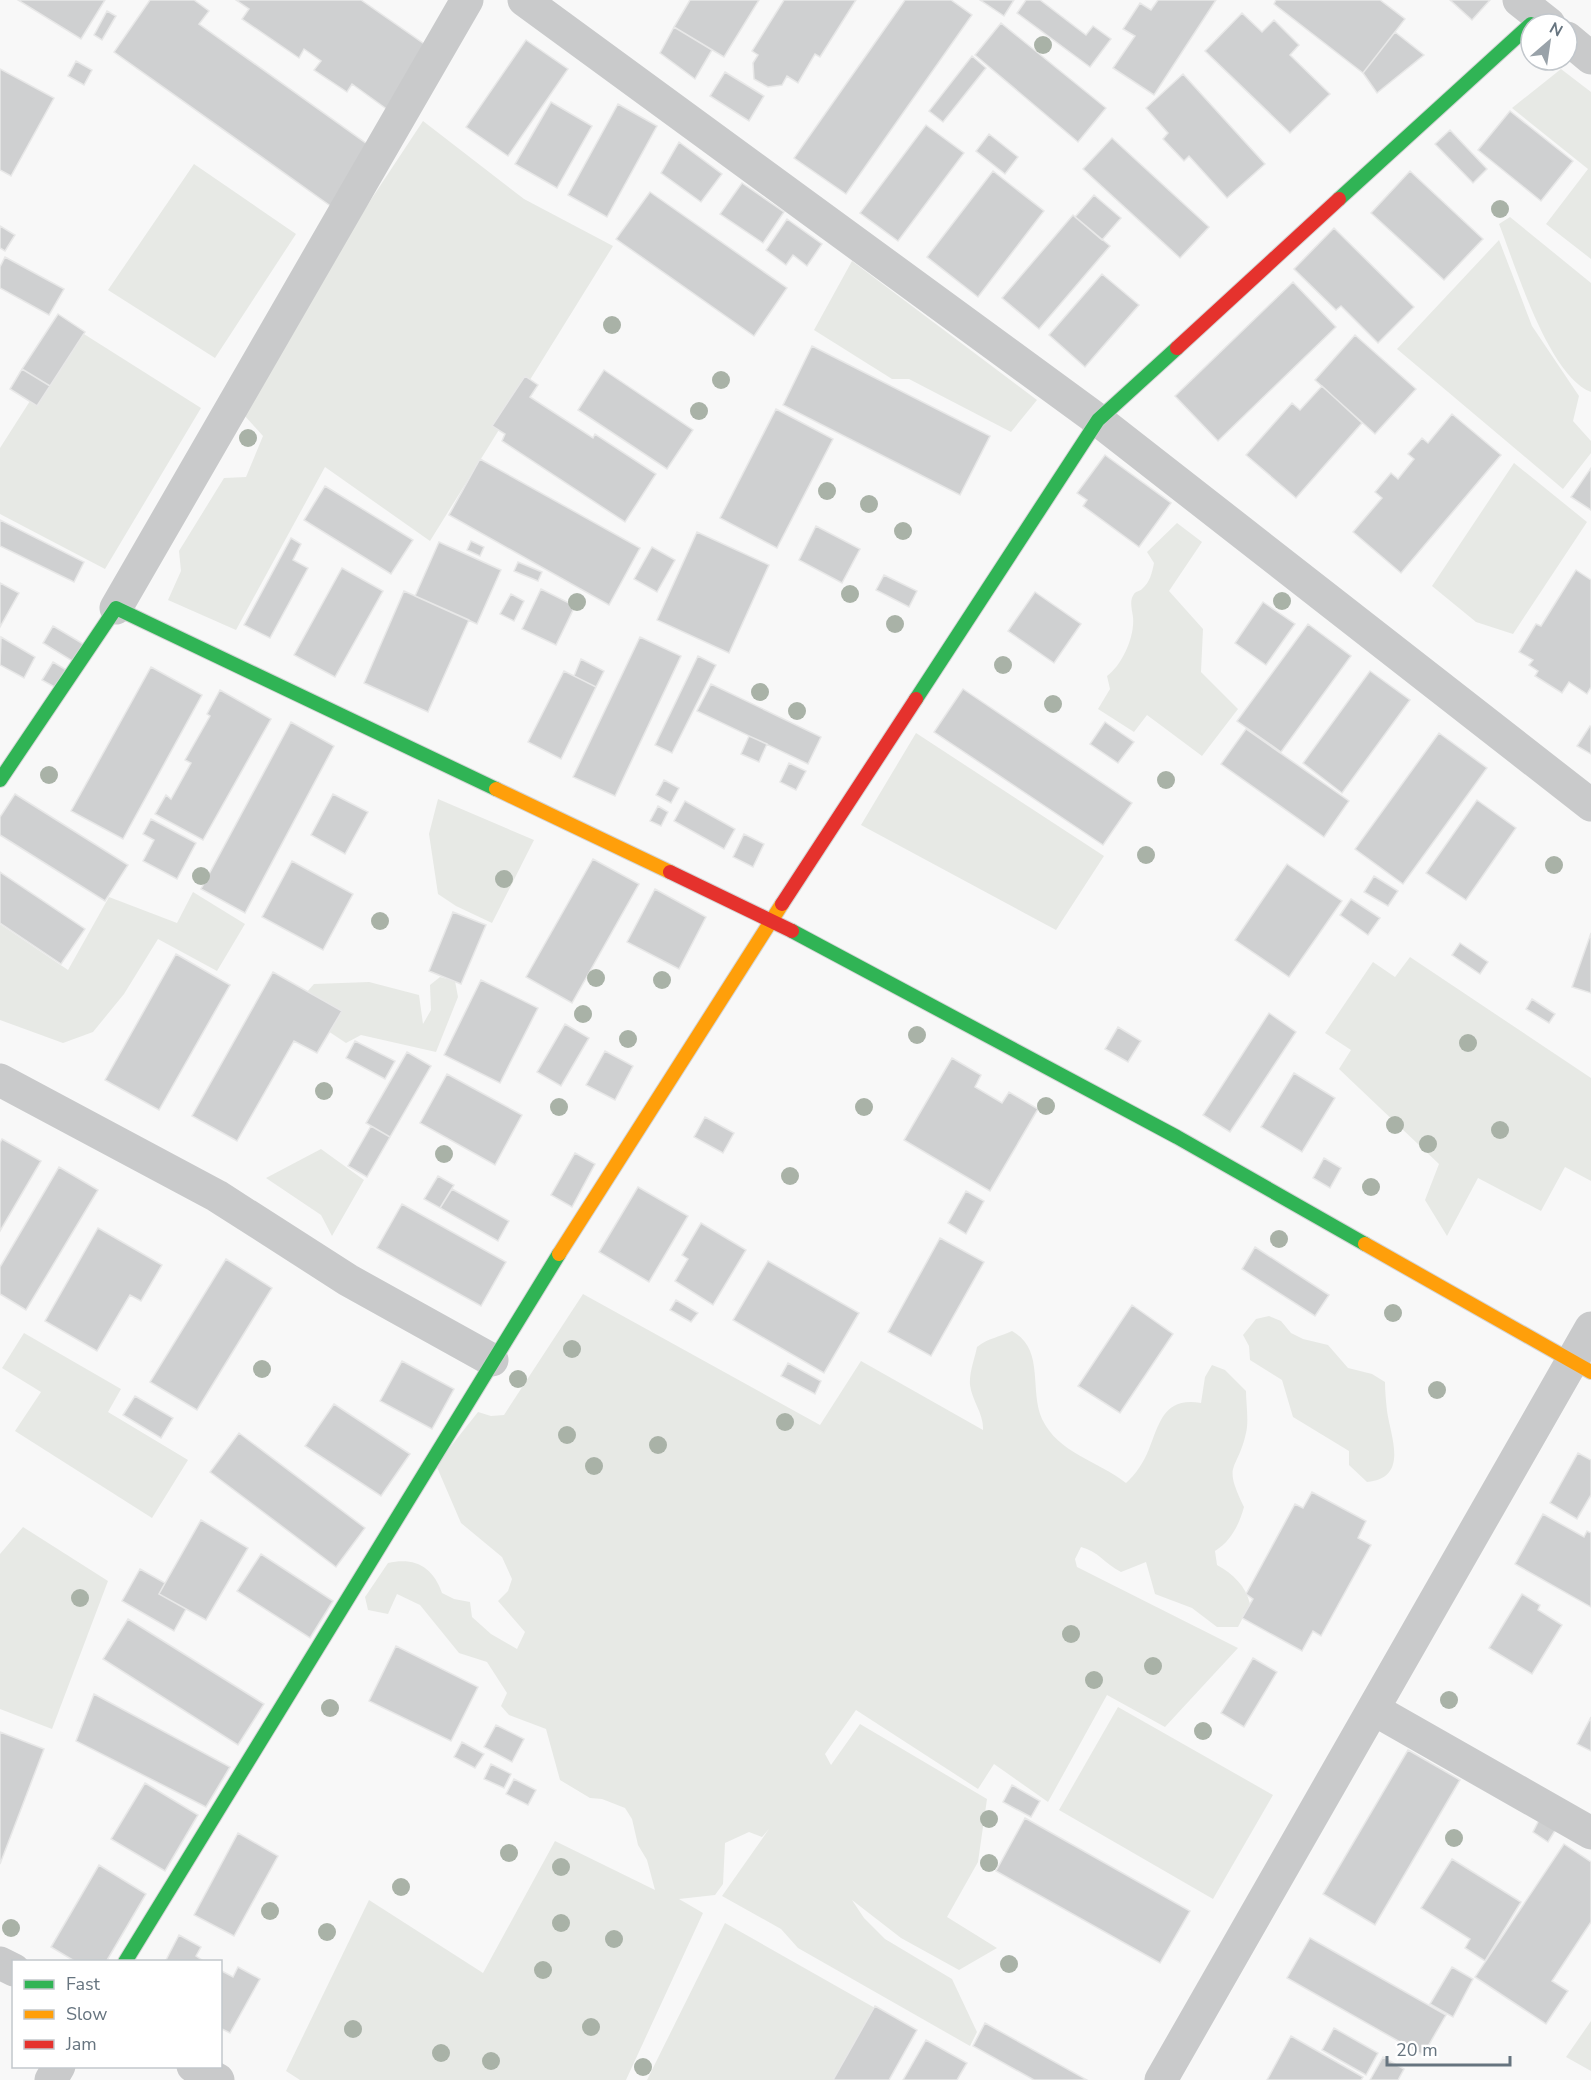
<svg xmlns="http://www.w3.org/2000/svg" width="1591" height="2080" font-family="'Nunito Sans',sans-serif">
<rect width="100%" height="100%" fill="#f8f8f8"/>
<!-- green -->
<path fill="#e7e9e5" d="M1561,69L1591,92V259L1546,224L1588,169L1512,108Z
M423,121L524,199L613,246L430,541L325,467L236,630L168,600L181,571L179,551L224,478L246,477L263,436L244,415L251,381Z
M194,164L296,234L215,358L108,290Z
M1510,217L1591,283V392C1548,375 1516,267 1499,224Z
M1499,240L1532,326L1579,396L1573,421L1591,441V453L1563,489L1397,349Z
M852,261L1037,400L1011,432L909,379H892L814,330Z
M76,329L201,408L105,569L0,514V448Z
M1514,463L1587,522L1513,634L1476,622L1432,586Z
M1177,523L1202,542L1169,591L1203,629L1201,672L1238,709L1202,756L1147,715L1134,732L1098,709L1110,689L1107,676C1122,665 1135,637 1133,617C1132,609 1129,601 1134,594C1136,591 1140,591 1142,589C1150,582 1152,573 1154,563L1147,552Z
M916,733L1104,856L1056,930L861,825Z
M438,799L534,840L492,923L456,906L438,894L429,834Z
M193,892L245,924L217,971L158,939L124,994L93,1032L63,1043L0,1020V924L68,970L109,897L177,923Z
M1410,957L1591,1078V1181L1565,1167L1541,1211L1478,1178L1447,1236L1425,1200L1439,1164L1339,1069L1351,1050L1325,1033L1373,962L1395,977Z
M440,977L455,981L458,997L436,1052L361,1035L346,1043L322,1027L306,993L314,984L369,982L419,995L423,1024L431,1010L430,985Z
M321,1149L364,1180L332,1236L321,1215L266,1178Z
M583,1294L820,1425L861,1361L983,1430C984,1414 972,1401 970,1385C969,1372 975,1358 977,1347C988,1338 1000,1337 1012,1331C1045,1349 1029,1389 1042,1419C1058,1453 1098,1461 1126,1483C1136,1474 1144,1462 1149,1449C1160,1422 1164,1397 1201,1403L1205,1377L1212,1365L1225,1370L1246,1391C1246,1404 1249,1421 1246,1433C1237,1473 1222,1462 1244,1507C1239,1525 1231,1541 1215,1551L1217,1565C1233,1574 1246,1586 1250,1604L1238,1627H1217L1192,1608L1155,1594L1146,1562L1121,1572C1105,1564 1098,1551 1081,1547L1075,1559L1077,1567L1238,1648L1165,1727L1107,1695L1048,1802L994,1764L978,1789L856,1710L825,1754L831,1765L860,1724L987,1799L978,1862L947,1917L997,1948L959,1970L901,1938L852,1900L864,1918L885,1939L952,1979L977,2032L970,2046L798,1948L781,1929L722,1896L769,1829L762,1837L749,1832L725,1843L723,1884L715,1895L679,1899L703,1913L626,2080H300L286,2071L369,1900L483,1973L555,1841L655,1890L647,1860L638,1845L632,1819L625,1808L602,1799L590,1798L560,1780L546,1729L509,1715L501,1706L507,1693L487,1662L459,1653L420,1605L397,1594L388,1614L368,1610L365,1597L388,1563C415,1557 433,1567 442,1593L454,1599L470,1602L472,1617L491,1634L517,1649L525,1632L498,1601L508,1591L512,1579L502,1557L461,1523L436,1465L478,1412L491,1416L504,1415Z
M1269,1316L1281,1321L1291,1333L1303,1339L1328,1345L1348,1368L1372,1374L1385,1382C1385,1392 1386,1401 1387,1411C1391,1438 1409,1478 1367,1482L1349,1465V1451L1293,1417L1282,1380L1250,1360L1249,1346L1243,1335L1256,1319Z
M24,1333L121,1389L108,1412L188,1460L152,1518L15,1431L41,1392L2,1368Z
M23,1527L108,1581L52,1729L0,1709V1554Z
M1118,1707L1273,1795L1213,1899L1059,1810Z
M725,1923L875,2008L834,2080H647Z
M1591,2021V2071L1566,2057Z"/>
<!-- building -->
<path fill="#cfd0d1" stroke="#e8e8e8" stroke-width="1.5" d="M18,0H105L81,39Z
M150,0H194L209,11L199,24L374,149L332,207L114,52Z
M236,0H361L430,48L388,110L352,84L347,92L314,70L321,61L304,49L299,58L242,19L249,9Z
M690,0H759L724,57L674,27Z
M784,0H856L820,57L815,54L798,83L787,76L782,85L768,87L754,79L753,63L758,55L752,51Z
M905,0H951L972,15L846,194L794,158Z
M980,0H1014L1004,16Z
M1026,0H1040L1086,35L1093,26L1111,39L1090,67L1017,13Z
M1158,0H1216L1154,95L1113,68L1135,36L1123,29L1140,3L1151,10Z
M1276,0H1380L1405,19L1363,73L1274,4Z
M1450,0H1490L1472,20Z
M107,11L116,16L102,40L94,35Z
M1242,13L1262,32L1274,20L1299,45L1290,55L1330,94L1290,133L1205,51Z
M1001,23L1106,108L1078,142L975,55Z
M674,27L712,50L695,79L660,53Z
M1395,32L1424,55L1377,93L1363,73Z
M526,40L568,69L508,156L466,127Z
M972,56L986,68L943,122L929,111Z
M76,61L92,70L84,85L68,76Z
M0,69L54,98L11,176L0,170Z
M725,72L764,96L749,121L710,96Z
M1183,74L1265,164L1227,198L1189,156L1184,161L1163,139L1168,133L1146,108Z
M551,102L592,126L557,188L515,164Z
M618,104L657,126L607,217L568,195Z
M1510,111L1573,161L1541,201L1478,150Z
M926,125L964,153L898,241L860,213Z
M1450,130L1487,169L1473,183L1435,144Z
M989,134L1018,157L1005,174L976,151Z
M1112,138L1209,227L1180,258L1083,169Z
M679,142L722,174L701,202L661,173Z
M993,171L1044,211L978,297L927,257Z
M1410,171L1483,239L1444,280L1371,213Z
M742,183L784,212L763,243L720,214Z
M650,192L787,288L754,336L616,239Z
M1094,195L1121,218L1102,240L1075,217Z
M1073,215L1110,246L1039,329L1002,298Z
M787,219L822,244L807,266L793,255L786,265L766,250Z
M0,226L15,235L5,251L0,248Z
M1334,228L1414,307L1378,343L1341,306L1336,310L1294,269Z
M5,257L64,289L49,315L0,288V267Z
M1102,274L1139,305L1085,367L1049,335Z
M1293,282L1336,327L1218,441L1175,396Z
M58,314L85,332L50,386L22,369Z
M1355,335L1416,389L1375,434L1315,380Z
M812,346L990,436L960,495L783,405Z
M22,369L50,386L37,406L10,389Z
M604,370L693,430L667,469L578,410Z
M525,376L538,385L530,397L593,438L595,434L656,474L625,522L502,441L505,434L492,426Z
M1322,386L1362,423L1296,498L1246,455L1292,403L1300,410Z
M776,409L833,439L777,548L720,518Z
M1452,414L1501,455L1401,573L1353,532L1382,498L1375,492L1391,473L1398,479L1414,459L1408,454L1422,438L1428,443Z
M1105,455L1171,503L1139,547L1083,506L1087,500L1077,493Z
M480,459L640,548L609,605L449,515Z
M1591,468V510L1571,497Z
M325,486L413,540L391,574L304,520Z
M0,520L84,562L74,582L0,546Z
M816,526L860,549L842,583L799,560Z
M697,532L769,565L729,653L657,620Z
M291,538L301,544L293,560L308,568L270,638L244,625Z
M471,541L484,547L480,556L467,550Z
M439,542L501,570L477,624L415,596Z
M652,547L675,560L657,592L634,579Z
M518,562L542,572L538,581L514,571Z
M342,568L383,591L335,677L294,655Z
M1576,570L1591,580V687L1587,694L1569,682L1562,693L1535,676L1538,671L1529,665L1533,660L1519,652L1536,624L1541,626Z
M884,575L917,591L909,607L876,590Z
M0,583L19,593L0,627Z
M541,589L575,606L556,645L522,629Z
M404,591L469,620L428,712L364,683Z
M1035,592L1081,624L1054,663L1008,631Z
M511,594L524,601L514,621L500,614Z
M1263,602L1295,624L1266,665L1235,643Z
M1308,624L1351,656L1281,752L1237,721Z
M53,626L85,645L74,662L43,643Z
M1,637L35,657L24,678L0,665Z
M640,637L681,656L615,796L573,777Z
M698,656L716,665L672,753L655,745Z
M581,659L604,671L596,687L574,676Z
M53,662L68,671L58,689L42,680Z
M151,667L202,695L123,839L71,811Z
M564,671L596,687L561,759L528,742Z
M1370,671L1410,700L1342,793L1303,763Z
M711,684L821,737L808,764L697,711Z
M963,689L1132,803L1103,845L934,732Z
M220,690L271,719L203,840L155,814L166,795L171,799L191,763L185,760L210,716L207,714Z
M291,722L334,746L245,913L201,889Z
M1105,722L1134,742L1118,763L1090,744Z
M1590,726L1591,727V754L1577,746Z
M1246,729L1349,801L1324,837L1221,764Z
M1439,733L1487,768L1403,884L1355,849Z
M749,736L767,744L759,762L741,754Z
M789,763L806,771L796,790L780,782Z
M664,780L679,788L671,803L656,795Z
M15,794L128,865L105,901L0,835V817Z
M333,794L368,812L345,854L311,835Z
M1477,800L1516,828L1466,900L1426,873Z
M685,801L735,829L724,849L674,821Z
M658,806L668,812L661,826L650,821Z
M151,819L196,843L177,879L143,861L154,840L143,834Z
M744,834L764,844L753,867L733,857Z
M593,859L639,884L572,1003L526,977Z
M292,861L353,894L323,950L262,917Z
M1287,864L1342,901L1289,977L1235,940Z
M0,872L85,929L61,964L0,923Z
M1374,876L1398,891L1388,906L1364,892Z
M655,889L706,917L679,969L627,942Z
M1351,899L1380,918L1368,935L1340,915Z
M453,912L486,925L461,984L429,971Z
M1591,933V993L1572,987Z
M1460,943L1488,962L1480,974L1452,955Z
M176,954L230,985L159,1110L105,1080Z
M273,972L342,1011L317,1053L294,1041L237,1141L192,1116Z
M481,980L538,1008L500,1083L444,1055Z
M1532,999L1555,1014L1549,1023L1526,1009Z
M1269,1013L1296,1032L1230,1132L1203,1115Z
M565,1024L589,1038L561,1086L537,1072Z
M1118,1027L1141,1041L1128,1062L1105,1049Z
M355,1041L395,1061L385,1079L346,1058Z
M605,1051L633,1066L615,1100L586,1085Z
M407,1052L431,1066L390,1137L366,1123Z
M952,1058L981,1075L975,1087L1002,1103L1009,1092L1038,1109L990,1191L904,1140Z
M1294,1073L1335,1098L1302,1152L1261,1127Z
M447,1074L522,1115L495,1165L420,1123Z
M705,1117L734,1133L723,1153L694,1137Z
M371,1126L390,1137L367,1177L348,1166Z
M2,1139L41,1161L0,1231V1143Z
M575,1153L595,1164L572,1207L551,1195Z
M1324,1158L1341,1168L1330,1188L1313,1178Z
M59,1167L98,1190L26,1310L0,1294V1267Z
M438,1176L454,1185L440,1208L424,1199Z
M638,1187L688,1216L649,1282L599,1252Z
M452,1189L509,1221L498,1241L440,1208Z
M966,1191L984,1201L966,1234L948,1223Z
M402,1204L506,1262L481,1306L377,1248Z
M701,1223L746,1250L713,1305L675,1281L688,1259L682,1255Z
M98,1228L162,1265L141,1301L130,1295L97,1351L45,1321Z
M940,1238L984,1262L931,1356L888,1332Z
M1255,1247L1329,1295L1315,1316L1242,1269Z
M226,1259L272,1288L197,1410L150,1382Z
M768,1261L859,1313L824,1373L733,1320Z
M676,1300L698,1313L691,1322L670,1310Z
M1132,1305L1173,1334L1120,1413L1078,1386Z
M402,1361L454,1389L432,1429L380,1401Z
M788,1363L821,1381L815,1394L781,1376Z
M135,1396L173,1418L161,1438L123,1415Z
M334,1404L410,1454L381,1496L305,1446Z
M239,1433L365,1528L336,1567L210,1472Z
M1578,1453L1591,1460V1495L1577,1519L1550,1503Z
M1312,1492L1366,1521L1358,1538L1371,1545L1321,1636L1313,1631L1302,1651L1242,1618L1253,1599L1246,1594L1295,1504L1303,1508Z
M1543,1514L1584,1537L1587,1531L1591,1533V1607L1515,1564Z
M201,1520L248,1548L206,1620L159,1594Z
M261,1554L333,1601L310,1638L237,1591Z
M140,1569L165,1583L159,1594L186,1609L174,1631L122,1601Z
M1522,1594L1540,1605L1538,1610L1562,1625L1532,1674L1489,1648Z
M128,1619L264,1704L238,1745L103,1659Z
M396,1646L478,1687L451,1741L369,1701Z
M1253,1658L1277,1672L1244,1727L1221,1713Z
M94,1694L230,1767L206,1807L76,1741Z
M1591,1717V1751L1577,1744Z
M496,1725L524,1739L512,1762L484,1747Z
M0,1732L44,1749L0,1864Z
M462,1742L484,1754L475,1768L454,1757Z
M1408,1750L1460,1780L1375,1925L1323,1894Z
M491,1764L511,1774L504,1788L484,1779Z
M514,1779L536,1790L528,1805L506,1794Z
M145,1783L198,1815L165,1871L111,1839Z
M1012,1785L1040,1801L1031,1817L1003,1802Z
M1025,1818L1190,1911L1160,1963L996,1871Z
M1539,1820L1556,1829L1548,1842L1533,1832Z
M238,1833L278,1856L234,1936L194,1915Z
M1564,1844L1591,1862V1922L1552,1981L1568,1991L1546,2024L1475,1977Z
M1452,1859L1521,1902L1485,1961L1465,1948L1470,1939L1421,1908Z
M99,1865L146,1894L106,1962H76L51,1947Z
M179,1935L201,1947L196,1956L205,1962H165Z
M1310,1938L1446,2015L1423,2055L1287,1978Z
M238,1967L260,1979L230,2033L220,2028V1970L233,1977Z
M1452,1967L1473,1979L1453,2017L1430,2004Z
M875,2006L917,2030L889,2080H833Z
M985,2023L1087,2080H1034L973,2046Z
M1334,2028L1378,2053L1366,2075L1322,2050Z
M1291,2036L1363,2077L1361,2080H1267Z
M926,2040L967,2063L957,2080H903Z
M1383,2057L1404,2069L1398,2080H1370Z"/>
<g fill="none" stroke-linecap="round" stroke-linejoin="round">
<!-- fast casing -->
<g stroke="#d4d5d6" stroke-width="16">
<path id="fast" d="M1339,199L1531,24
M916,699L1098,420L1177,348
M0,780L116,608L496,789
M792,931L1177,1137L1365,1244
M125,1962L559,1254"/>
</g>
<!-- slow casing -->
<g stroke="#d4d5d6" stroke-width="16">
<path id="slow" d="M496,789L670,872
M1365,1244L1591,1372
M559,1254L782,904"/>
</g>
<!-- jam casing -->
<g stroke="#d4d5d6" stroke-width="16">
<path id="jam" d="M1177,348L1339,199
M670,872L792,931
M782,904L916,699"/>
</g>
<!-- street -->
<path stroke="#c9cacb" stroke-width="33" d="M524,0L1098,420L1591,805
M1519,0L1549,24
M1567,38L1591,58
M116,608L467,0
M0,1080L217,1196L348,1280L492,1360
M1375,1710L1591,1833
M0,1963L14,1970
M193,2066L218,2080
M51,2080L59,2066
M1161,2080L1591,1328"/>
<!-- fast -->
<use href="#fast" stroke="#30b455" stroke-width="14"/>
<!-- slow -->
<use href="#slow" stroke="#ff9f0a" stroke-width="14"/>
<!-- jam -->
<use href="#jam" stroke="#e5322d" stroke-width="14"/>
</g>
<!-- trees -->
<g fill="#a9b2a7">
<circle cx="1043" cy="45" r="9"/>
<circle cx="1500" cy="209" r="9"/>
<circle cx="612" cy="325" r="9"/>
<circle cx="721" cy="380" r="9"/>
<circle cx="699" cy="411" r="9"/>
<circle cx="248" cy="438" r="9"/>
<circle cx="827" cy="491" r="9"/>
<circle cx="869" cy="504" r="9"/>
<circle cx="903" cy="531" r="9"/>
<circle cx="850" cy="594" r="9"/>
<circle cx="1282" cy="601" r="9"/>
<circle cx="577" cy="602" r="9"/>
<circle cx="895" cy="624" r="9"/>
<circle cx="1003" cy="665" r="9"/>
<circle cx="760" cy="692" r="9"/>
<circle cx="1053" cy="704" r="9"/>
<circle cx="797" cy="711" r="9"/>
<circle cx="49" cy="775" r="9"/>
<circle cx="1166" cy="780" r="9"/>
<circle cx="1146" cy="855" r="9"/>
<circle cx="1554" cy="865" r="9"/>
<circle cx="201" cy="876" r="9"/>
<circle cx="504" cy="879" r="9"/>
<circle cx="380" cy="921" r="9"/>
<circle cx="596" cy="978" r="9"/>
<circle cx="662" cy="980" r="9"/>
<circle cx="583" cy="1014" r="9"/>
<circle cx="917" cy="1035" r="9"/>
<circle cx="628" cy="1039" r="9"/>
<circle cx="1468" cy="1043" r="9"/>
<circle cx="324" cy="1091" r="9"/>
<circle cx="1046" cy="1106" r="9"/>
<circle cx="559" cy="1107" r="9"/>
<circle cx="864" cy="1107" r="9"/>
<circle cx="1395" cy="1125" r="9"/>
<circle cx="1500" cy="1130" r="9"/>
<circle cx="1428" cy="1144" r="9"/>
<circle cx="444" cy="1154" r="9"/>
<circle cx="790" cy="1176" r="9"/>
<circle cx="1371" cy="1187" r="9"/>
<circle cx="1279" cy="1239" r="9"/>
<circle cx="1393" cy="1313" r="9"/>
<circle cx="572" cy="1349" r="9"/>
<circle cx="262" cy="1369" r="9"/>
<circle cx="518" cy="1379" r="9"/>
<circle cx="1437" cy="1390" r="9"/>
<circle cx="785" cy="1422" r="9"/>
<circle cx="567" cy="1435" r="9"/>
<circle cx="658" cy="1445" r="9"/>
<circle cx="594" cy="1466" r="9"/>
<circle cx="80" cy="1598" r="9"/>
<circle cx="1071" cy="1634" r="9"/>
<circle cx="1153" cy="1666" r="9"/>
<circle cx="1094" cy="1680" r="9"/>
<circle cx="1449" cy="1700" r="9"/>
<circle cx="330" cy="1708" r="9"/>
<circle cx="1203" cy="1731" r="9"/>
<circle cx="989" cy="1819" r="9"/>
<circle cx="1454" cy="1838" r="9"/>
<circle cx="509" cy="1853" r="9"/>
<circle cx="989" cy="1863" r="9"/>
<circle cx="561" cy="1867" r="9"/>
<circle cx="401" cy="1887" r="9"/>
<circle cx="270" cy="1911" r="9"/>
<circle cx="561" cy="1923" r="9"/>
<circle cx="11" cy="1928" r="9"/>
<circle cx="327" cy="1932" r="9"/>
<circle cx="614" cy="1939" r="9"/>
<circle cx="1009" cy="1964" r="9"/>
<circle cx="543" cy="1970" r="9"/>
<circle cx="591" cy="2027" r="9"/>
<circle cx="353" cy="2029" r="9"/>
<circle cx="441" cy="2053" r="9"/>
<circle cx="491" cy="2061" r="9"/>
<circle cx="643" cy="2067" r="9"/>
</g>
<!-- legend -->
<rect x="12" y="1960" width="210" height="108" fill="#ffffff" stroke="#c2c7cc" stroke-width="1.5"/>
<rect x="24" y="1980" width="30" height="9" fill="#30b455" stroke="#c2c7cc" stroke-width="1.5"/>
<text x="66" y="1990" font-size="18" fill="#66747f">Fast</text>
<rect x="24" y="2010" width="30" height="9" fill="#ff9f0a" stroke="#c2c7cc" stroke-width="1.5"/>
<text x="66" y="2020" font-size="18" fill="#66747f">Slow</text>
<rect x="24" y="2040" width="30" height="9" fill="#e5322d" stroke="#c2c7cc" stroke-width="1.5"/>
<text x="66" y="2050" font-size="18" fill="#66747f">Jam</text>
<!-- north arrow -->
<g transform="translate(1549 42) rotate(29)"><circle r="28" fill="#ffffff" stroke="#c2c7cc" stroke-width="1.5"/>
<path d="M0-4.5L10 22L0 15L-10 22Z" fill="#99a2a9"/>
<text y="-9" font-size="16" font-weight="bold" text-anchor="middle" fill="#66747f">N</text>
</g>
<!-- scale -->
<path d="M1387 2056v9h123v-9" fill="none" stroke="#66747f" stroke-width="3"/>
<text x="1396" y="2056" font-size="18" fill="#66747f" stroke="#ffffff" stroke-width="4.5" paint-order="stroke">20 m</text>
</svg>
